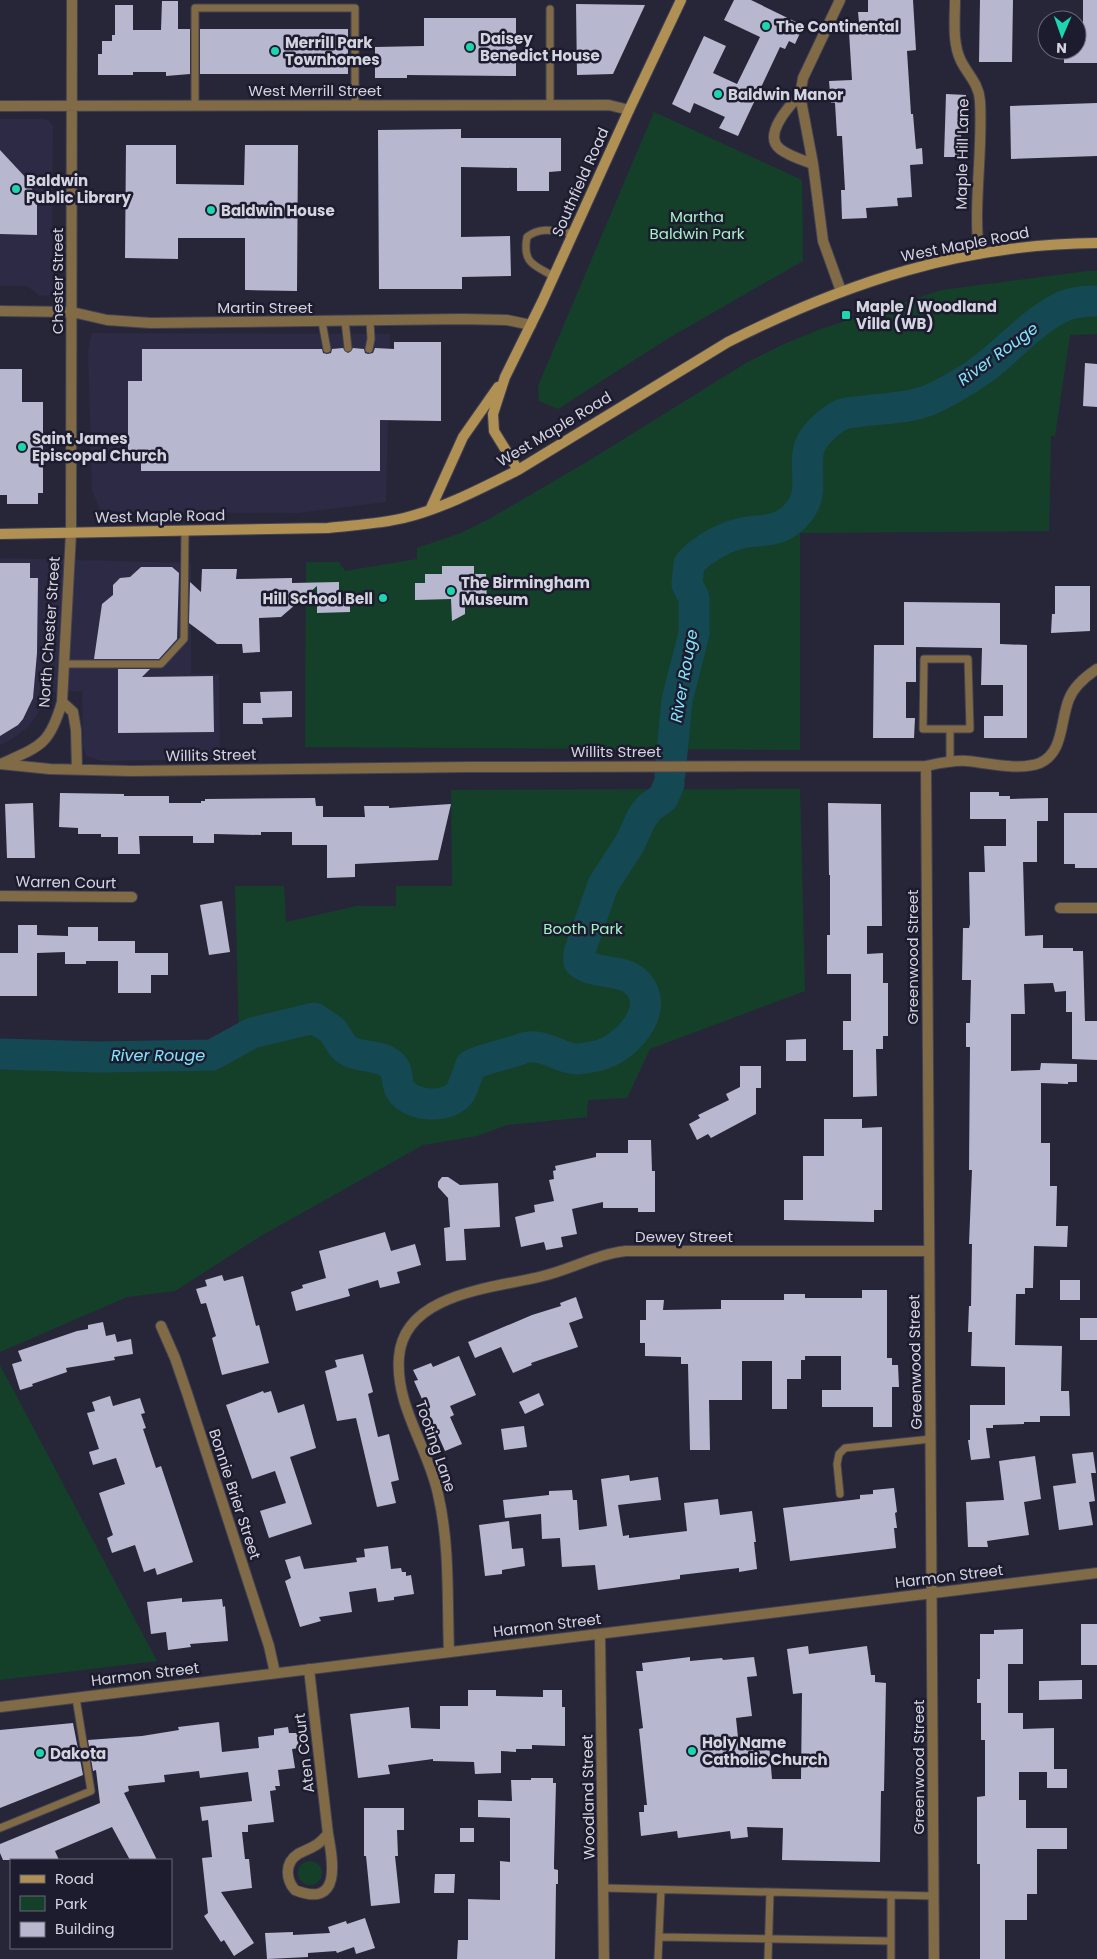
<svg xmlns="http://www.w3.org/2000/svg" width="1097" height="1959" font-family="Poppins,sans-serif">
<rect width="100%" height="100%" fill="#272639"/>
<!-- built -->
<path fill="#2c2a44" d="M0,119H42L49,121L53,126L52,270L56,278V285L51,295L40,296L27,286H0Z
M92,333L390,334L386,502L298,513L125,512L100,510L92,490L88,351Z
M0,558L191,563V674H219L220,759L114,761H102L86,756L83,746L82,691L45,692L40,710L28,727L12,739L0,745Z"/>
<!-- green -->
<path fill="#14402a" d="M654,112L802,180L803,261L667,339L558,409L539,401L538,386Z
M1088,271H1097V334L1070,335L1055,436H1051L1049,531L800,533V750L305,747L306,562H339L345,571L417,559V548L461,533L489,519L590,460L746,363L784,344L821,329L942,290Z
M800,789L805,991L650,1049L627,1098L588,1100L587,1117L507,1125L477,1136L423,1145L259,1237L175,1291L127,1297L0,1352V1070H11L33,1045L147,1067L239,1035L235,886H284L286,922L357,906H396V886H452L451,790Z
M0,1365L157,1661L0,1680Z
M298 1873a12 12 0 1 1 24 0a12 12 0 1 1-24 0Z"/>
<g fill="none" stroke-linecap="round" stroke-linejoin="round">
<!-- river -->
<path stroke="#144954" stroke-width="31" d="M670,774L677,700L694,634V598L687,584L689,564C703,548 727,535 748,532C762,530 776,531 788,522C828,493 790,460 820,431C826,425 834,418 841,415C848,412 857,412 864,411C887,408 913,408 934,398C950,390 966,381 980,371C1007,352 1030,323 1060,308C1071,302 1085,301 1097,301
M0,1054L98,1057L212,1055L252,1033L314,1018C320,1023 328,1026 333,1031C338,1037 340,1045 347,1050C361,1059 380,1053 393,1066C398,1070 396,1084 401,1091C412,1107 448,1109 460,1093C462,1090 469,1070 471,1065C485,1058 500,1056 515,1051C520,1050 524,1047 529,1047C546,1045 562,1059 577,1059C588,1058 601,1056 610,1051C632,1040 659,1007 638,984C623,967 595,976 579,962V953L603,885L630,843L642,817L650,807L663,798L669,784"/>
</g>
<!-- building -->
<path fill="#b7b7d0" d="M734,0H751L798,23L795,29L801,31L795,44L789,41L785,49L780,47L738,136L719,128L725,117L694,103L690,113L672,104L704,36L726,46L713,73L737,84L760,37L724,20Z
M868,0H913L916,50L907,51L911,114H913L916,149L922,148L923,164L910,165L912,197L897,198L898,206L866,208L867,218L842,219L841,190H845L842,136H837L835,103H831L829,81L852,80L849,32L854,31L853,22H859L858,12H868Z
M980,0H1013L1012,62H979Z
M1083,0H1097V63H1064V50H1077V44H1083Z
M162,1H178V29H190V74L166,76V72H133V75H98V54H102V41H112V35H115V5H133V30H161Z
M576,4L645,5L613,74L577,75Z
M424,18H516V76L407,75V78H375V47L424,46Z
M200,29H348V74H200Z
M946,94L966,95L965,115H962L960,157H944Z
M1097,103V156L1011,159L1010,106Z
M461,129V138H561V171L549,172V191H517V168L461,167V237L510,236L511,276L462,277V289H379L378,130Z
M126,145H176V184L244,185L245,145H298L297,291L245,290V238H178V259L125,258Z
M0,150L27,179L37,199V235L0,234Z
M394,342H441V421L380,420V471H141V456H128V381H142V349H322L323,353L327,354L331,353L332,349L343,348L348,353L353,348L364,349L365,353L368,354L373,353L375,348L394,349Z
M1085,363L1097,364V407L1083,406Z
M0,369H22V402H43V493H38V504H7V495H0Z
M0,563H30V578H38L37,653L33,698L23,719L18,725L0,736Z
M442,566H474V574H486L487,606H465V614L452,621L451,599L415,600V583H425V574H442Z
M141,567H172L179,573L177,639L159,659H94L102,604L113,595V585L120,578L130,577Z
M202,569H237L236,579L292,578V583L339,582V598L350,597V612L317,613V586L281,617L259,618L260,652L243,653L242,644H217L189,623L190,582L201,592Z
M1055,586H1090V631L1051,633L1052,614H1055Z
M904,602L1000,603V644L1027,645V738H984V716H1003V685H981L982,648L916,647V682H906V718H915L914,738H873L874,645H904Z
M118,669H150L142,677L213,676L214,732L118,733Z
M292,691V717L262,718L263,724H243V703H261L260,692Z
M970,792H999V796H1010V799L1048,798V821H1037V862H1023L1025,936L1043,935V948H1073V951H1083L1085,1021H1097V1060L1072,1059V1012H1066V991L1055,992L1053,983L1024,984L1025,1014H1011V1071L1040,1070L1041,1063L1077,1064V1082H1068V1084L1041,1083V1143H1050V1186H1057L1056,1226H1068L1067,1247L1034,1246L1033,1288H1025V1294H1016L1015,1345L1062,1346L1061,1391H1069L1070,1416H1040V1422H1024V1424L993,1425V1428H986L990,1458L971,1460L968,1440H970V1405H1005V1367L971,1366L972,1332H968L969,1306H971L972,1244H969L972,1170H969L970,1047H966V1023H970L971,980H962L963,928H969L970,924L969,872H985L984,846H1006V819H970Z
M60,793L124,794V796H169V803H201V801H205V799L315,798L316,806H323V817H365L364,806H389V808L451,804L438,860L355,864V877L327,878V845H292V832H261V835L214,834V843H193V836H139L140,854H118V837H101V834H78V828L59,827Z
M33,803L35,858H7L5,804Z
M828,803L881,804L882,926H867V954L883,953V983H888V1036H883V1049H876L877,1096L853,1097V1050H843V1021H851V974H827V935H830V875H829Z
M1064,813H1097V868H1075V864H1064Z
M222,901L230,952L209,955L200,905Z
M18,925H37V935L68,936V927H98V941H135V953H168V975H151V993H118V961H86V964H65V952L37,953V996H0V953H18Z
M806,1039V1061H786V1040Z
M740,1066H761V1088H756V1114L711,1138L708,1134L697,1140L689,1124L700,1118L698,1115L729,1100L726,1094L740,1087Z
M824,1119H862V1128L882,1127V1210H874V1222L784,1220V1200H803V1156H824Z
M628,1140H651L652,1171H655V1212H638V1208H603V1202L572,1209L577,1234L561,1237L563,1247L546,1250L544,1242L521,1247L515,1217L535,1212L534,1205L554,1201L549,1180L554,1179L553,1171L556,1170L555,1166L596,1157V1153H628Z
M442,1177H448L460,1185L498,1183L500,1227L464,1229L466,1260L446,1261L444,1228L450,1227L448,1198L438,1187V1182Z
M385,1232L391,1251L415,1244L421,1265L397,1272L400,1283L380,1288L378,1280L348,1289L350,1296L296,1311L291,1292L303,1288L302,1285L326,1278L319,1251Z
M222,1275L224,1281L243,1276L256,1326L259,1325L269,1363L222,1375L212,1338L216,1336L206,1303L201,1304L196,1289L207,1286L205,1280Z
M1060,1280H1080V1300H1060Z
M862,1290H887V1358H892V1365H898L899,1387H892V1427H873V1407H822V1390H841V1356H805V1360H801V1379H787V1409H772V1361H742V1400H709L710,1450H690L688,1364H681V1357L645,1356V1343H640V1320H646V1300H664L663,1310L721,1309V1300H784V1294H805V1298H862Z
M576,1297L583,1318L569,1323L578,1347L531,1363L532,1365L513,1373L501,1347L475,1358L468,1342L532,1315L561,1306L560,1303Z
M1080,1318H1097V1340H1080Z
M103,1322L106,1336L115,1334L117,1342L131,1339L133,1354L114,1357L115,1360L66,1368L67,1372L32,1384L33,1386L20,1390L12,1364L22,1361L18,1351L77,1331L88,1329V1325Z
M363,1354L373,1392L368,1394L378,1437L389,1434L399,1480L391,1482L396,1503L377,1507L356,1418L337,1421L325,1371L337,1367L335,1360Z
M459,1356L476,1395L450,1406L454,1415L450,1417L462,1444L445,1451L414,1381L418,1380L413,1370L431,1363L433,1367Z
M263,1391L264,1393L271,1391L278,1413L304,1404L316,1448L290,1457L312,1524L269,1538L260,1511L286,1503L275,1471L252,1479L226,1405Z
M539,1393L544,1405L525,1414L519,1402Z
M110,1396L113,1406L140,1398L145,1413L141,1414L146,1428L143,1429L156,1468L161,1466L193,1562L157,1575L155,1568L144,1572L135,1545L112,1553L107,1538L113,1535L99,1493L125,1484L116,1458L93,1465L89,1452L99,1449L87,1413L95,1411L92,1402Z
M524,1426L527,1447L504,1450L501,1429Z
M1093,1452L1096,1473H1091L1095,1501L1089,1502L1093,1525L1059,1530L1053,1486L1076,1483L1072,1454Z
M1035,1456L1041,1499L1024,1502L1029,1535L987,1541L988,1547H968L966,1502L1004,1500L999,1461Z
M629,1475L630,1481L658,1477L661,1500L618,1505L623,1536L629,1535V1538L687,1531L684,1503L718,1499L720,1515L752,1511L756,1542H754L757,1569L739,1572V1568L680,1575V1579L598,1590L595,1565L562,1567L560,1538L542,1539L541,1514L505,1518L503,1500L549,1495V1491L572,1490L573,1500H577L579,1530L607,1526L601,1479Z
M894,1488L897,1512L895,1513L897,1528H894L896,1548L790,1561L783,1508L860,1499V1495L873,1494V1490Z
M509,1521L512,1549L523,1548L525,1566L502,1570V1574L485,1576L479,1525Z
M388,1546L391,1569L401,1568L402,1572H406V1576L411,1575L414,1594L394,1597V1600L378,1602L376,1588L349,1592L352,1612L319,1617L321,1621L300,1627L285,1581L291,1578L285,1560L300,1556L304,1569L357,1562L356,1558L365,1557L364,1549Z
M182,1598V1602L222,1599L223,1607L225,1606L228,1641L190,1644L191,1647L168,1650L166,1632L151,1634L147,1602Z
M1081,1624H1097V1665H1081Z
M1023,1629V1664H1008V1713H1023V1729L1054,1728V1769H1067V1788H1047V1772H1019V1800H1026V1828H1067V1849H1037V1894H1027V1920H1005V1959H980V1864H977V1797L985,1796V1740H981V1703H977V1679H980V1634H994V1630Z
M808,1646L809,1654L867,1646L871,1675H875V1682L886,1683L884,1791H881L880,1862L782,1860L783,1828L747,1827L748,1837L731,1839L730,1831L678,1838L677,1831L641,1836L639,1812H644V1805H647L639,1729L643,1728L636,1671H643L642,1663L690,1657V1661L722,1658L723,1660L754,1657L757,1676L747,1677L752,1716L736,1718L739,1747L769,1744L772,1779H801L802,1693L793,1694L787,1649Z
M1082,1680V1699L1039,1700V1681Z
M468,1690H496V1696L543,1697V1690H562V1707H565V1746L532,1745V1749H516V1752L501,1751V1773L475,1774L474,1762L433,1761V1759L388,1765L390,1774L358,1778L350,1714L409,1707L411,1728L440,1729V1706H468Z
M219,1722L222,1752L259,1748L258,1737L274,1735V1729L288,1727L289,1733H298L299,1748L292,1749L295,1768L278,1770L280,1786H275L276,1790L270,1791L274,1822L248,1825V1832H242L245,1859H249L252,1888L221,1892L254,1943L234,1956L224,1940L221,1942L204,1916L208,1913L202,1858L212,1857L208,1820L202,1821L200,1807L252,1801L248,1772L200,1778L199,1771L164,1775L165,1782L128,1786L129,1791L124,1793L157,1860H130L112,1827L55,1851L59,1860H3L0,1853V1844L100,1803L96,1770L93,1771L88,1740L142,1736L179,1730L178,1727Z
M73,1723L83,1775L0,1808V1730Z
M531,1778H553V1783H556L554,1862V1869L558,1870V1884H556L555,1959H457L458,1940H468V1899L500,1900V1861L510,1862V1818L478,1817V1800L512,1801L511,1780H531Z
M364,1808H404V1830H397L398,1856H395L400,1903L371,1906L366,1856H364Z
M460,1828H474V1842H460Z
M435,1874H455L454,1893H434Z
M365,1918L375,1948L356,1954L354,1947L337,1953L336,1951L308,1953V1957L267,1959L265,1933L293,1932V1935L330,1933L328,1927L346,1921L347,1924Z"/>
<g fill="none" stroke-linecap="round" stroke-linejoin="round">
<!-- lane casing -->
<g stroke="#434254" stroke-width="9">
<path id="lane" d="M550,9V105
M195,105V8H355V105
M553,276C534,265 522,263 527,237C540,226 557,231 573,233
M345,321L348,348
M322,322L327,349
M369,349L371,339L370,321
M64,664H161L184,639L185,530
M950,729H923L924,659H968L970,729H950V761
M840,1494L837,1464L839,1454L845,1448L931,1439
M0,1828L91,1791L76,1698
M604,1888L934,1896
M891,1895V1959
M659,1937L891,1941
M658,1959L661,1890
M768,1959L770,1892"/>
</g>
<!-- street casing -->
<g stroke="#434254" stroke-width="12">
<path id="street" d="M840,0L803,78L800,95L813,164L823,241L841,291
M955,0C955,19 952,43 961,61C968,75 979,84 980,101C983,152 973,203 979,254
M800,95C790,105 762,135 780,149C789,156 802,160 813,164
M0,106L609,105L629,110
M0,311L72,312L107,320L151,323L462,319L507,320L531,325
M62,702L73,712L76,730L77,769
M3,763C41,746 50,744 62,702L71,533L72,0
M0,764L50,769L132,771L468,767L926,766C940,763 953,760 967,761C989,763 1019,771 1040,763C1064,752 1060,721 1069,699C1074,686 1085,677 1097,669
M926,766L934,1959
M0,896L132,897
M1060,908H1097
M161,1326L175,1358L187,1393L269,1646L275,1673
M600,1634L604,1959
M449,1652C447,1599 450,1545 438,1494C428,1447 395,1406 399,1357C404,1292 497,1288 543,1276C572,1269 597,1254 626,1251H929
M309,1669L328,1834C324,1838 321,1842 316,1845C310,1849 303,1851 298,1854C284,1863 286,1880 295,1890C342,1909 333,1861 328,1834
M0,1707L1097,1573"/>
</g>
<!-- secondary casing -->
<g stroke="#434254" stroke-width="12">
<path id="secondary" d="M518,470L494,431L493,414L505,377L542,302L629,110L681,0
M430,510L463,437L498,387
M0,534L328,528C353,525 379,524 404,518C444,508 482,488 518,470L728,342C847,282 963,244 1097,243"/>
</g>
<!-- lane -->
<use href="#lane" stroke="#806b46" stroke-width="7"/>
<!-- street -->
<use href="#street" stroke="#806b46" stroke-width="10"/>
<!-- secondary -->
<use href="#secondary" stroke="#b19153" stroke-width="10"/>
</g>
<!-- markers -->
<g fill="#1ed5b0" stroke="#1d1c2f" stroke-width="2">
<circle cx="766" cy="26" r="5"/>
<circle cx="470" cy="47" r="5"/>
<circle cx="275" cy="51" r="5"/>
<circle cx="718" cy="94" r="5"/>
<circle cx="16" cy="189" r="5"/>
<circle cx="211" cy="210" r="5"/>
<rect x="841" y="310" width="10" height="10" rx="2.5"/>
<circle cx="22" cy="447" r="5"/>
<circle cx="451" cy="591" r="5"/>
<circle cx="383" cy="598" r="5"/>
<circle cx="692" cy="1751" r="5"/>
<circle cx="40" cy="1753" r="5"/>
</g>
<g text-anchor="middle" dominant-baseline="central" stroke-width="5" stroke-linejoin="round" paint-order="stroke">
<!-- poi labels -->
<g font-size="15" font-weight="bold" fill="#d4d4e1" stroke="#1d1c2f" text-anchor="start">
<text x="776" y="26">The Continental</text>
<text x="480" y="38">Daisey<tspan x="480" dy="17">Benedict House</tspan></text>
<text x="285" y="42">Merrill Park<tspan x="285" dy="17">Townhomes</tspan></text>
<text x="728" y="94">Baldwin Manor</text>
<text x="26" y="180">Baldwin<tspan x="26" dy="17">Public Library</tspan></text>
<text x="221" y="210">Baldwin House</text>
<text x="856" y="306">Maple / Woodland<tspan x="856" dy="17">Villa (WB)</tspan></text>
<text x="32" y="438">Saint James<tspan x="32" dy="17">Episcopal Church</tspan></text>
<text x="461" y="582">The Birmingham<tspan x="461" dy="17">Museum</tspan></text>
<text x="373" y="598" text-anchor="end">Hill School Bell</text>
<text x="702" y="1742">Holy Name<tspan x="702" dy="17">Catholic Church</tspan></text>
<text x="50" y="1753">Dakota</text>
</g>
<!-- street labels -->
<g font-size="15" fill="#d4d4e1" stroke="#1d1c2f">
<text x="315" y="90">West Merrill Street</text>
<text transform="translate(962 154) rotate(-89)">Maple Hill Lane</text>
<text transform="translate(580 182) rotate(-66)">Southfield Road</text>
<text transform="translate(965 244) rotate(-11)">West Maple Road</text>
<text transform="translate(57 281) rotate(-90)">Chester Street</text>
<text x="265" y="307">Martin Street</text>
<text transform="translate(554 429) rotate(-31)">West Maple Road</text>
<text transform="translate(160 516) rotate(-1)">West Maple Road</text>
<text transform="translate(49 632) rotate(-86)">North Chester Street</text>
<text x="616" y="751">Willits Street</text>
<text transform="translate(211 755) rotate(-1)">Willits Street</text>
<text transform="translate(66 882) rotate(1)">Warren Court</text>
<text transform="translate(912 957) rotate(-90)">Greenwood Street</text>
<text x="684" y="1236">Dewey Street</text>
<text transform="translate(915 1362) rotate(-91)">Greenwood Street</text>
<text transform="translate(436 1446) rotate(71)">Tooting Lane</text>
<text transform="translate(235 1494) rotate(72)">Bonnie Brier Street</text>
<text transform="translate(949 1576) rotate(-7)">Harmon Street</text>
<text transform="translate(547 1625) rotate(-7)">Harmon Street</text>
<text transform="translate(145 1674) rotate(-7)">Harmon Street</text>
<text transform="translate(304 1753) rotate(-97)">Aten Court</text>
<text transform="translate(918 1767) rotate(-90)">Greenwood Street</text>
<text transform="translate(588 1797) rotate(-91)">Woodland Street</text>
</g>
<!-- park labels -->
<g font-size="15" fill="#a4f3c5" stroke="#1d1c2f">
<text x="697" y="216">Martha<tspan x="697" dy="17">Baldwin Park</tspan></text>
<text x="583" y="928">Booth Park</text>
</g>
<!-- water labels -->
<g font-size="16" font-style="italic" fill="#80e6fe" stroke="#1d1c2f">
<text transform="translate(998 354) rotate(-36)">River Rouge</text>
<text transform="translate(684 676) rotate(-80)">River Rouge</text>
<text x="158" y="1055">River Rouge</text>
</g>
</g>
<!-- legend -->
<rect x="10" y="1859" width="162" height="90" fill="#1d1c2f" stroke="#666676"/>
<rect x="20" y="1875" width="25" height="8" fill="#b19153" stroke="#666676"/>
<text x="55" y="1884" font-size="15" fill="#d4d4e1">Road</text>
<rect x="20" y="1896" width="25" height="15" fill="#14402a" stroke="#666676"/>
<text x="55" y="1909" font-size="15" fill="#d4d4e1">Park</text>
<rect x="20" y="1922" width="25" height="15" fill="#b7b7d0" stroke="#666676"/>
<text x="55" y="1934" font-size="15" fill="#d4d4e1">Building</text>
<!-- north arrow -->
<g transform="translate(1062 35) rotate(182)"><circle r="24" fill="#1d1c2f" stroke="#666676"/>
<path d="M0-4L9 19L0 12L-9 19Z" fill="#1ed5b0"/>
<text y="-8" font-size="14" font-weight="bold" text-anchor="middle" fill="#d4d4e1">N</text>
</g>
</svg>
